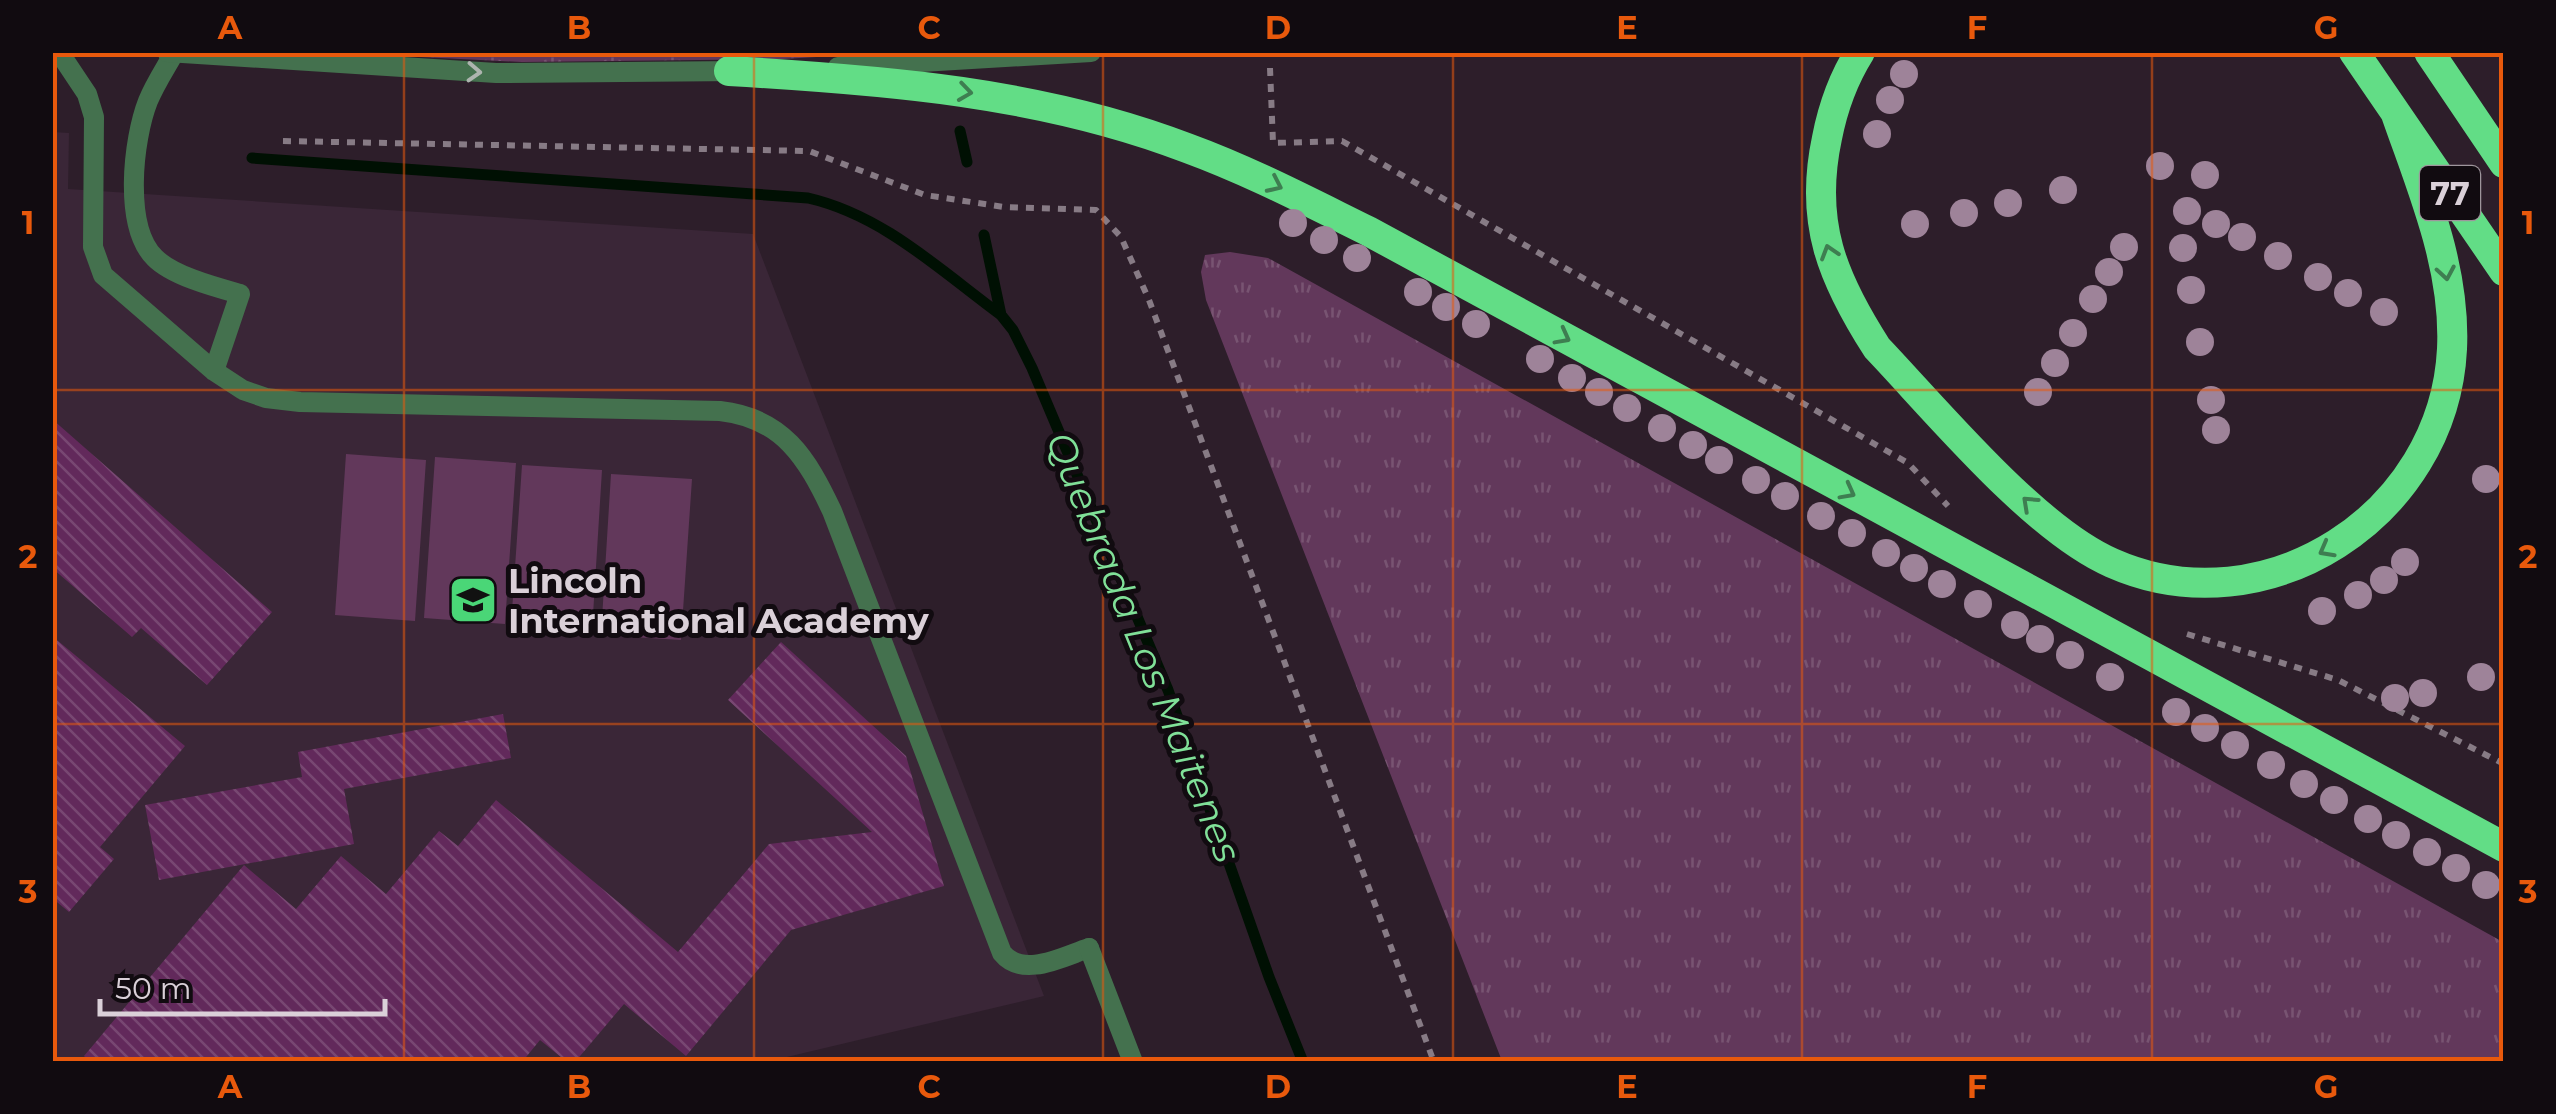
<svg xmlns="http://www.w3.org/2000/svg" width="2556" height="1114" font-family="Montserrat,sans-serif">
<defs>
<pattern id="grass-tufts" width="24" height="20" patternUnits="userSpaceOnUse" patternTransform="scale(2.5)"><rect width="24" height="20" fill="#62385b"/><path d="M3 7l-1-3M5 7V3M7 7l1-3M15 17l-1-3M17 17v-4M19 17l1-3" fill="none" stroke="#785472"/></pattern>
<pattern id="building-back-hatch" width="6" height="6" patternUnits="userSpaceOnUse" patternTransform="scale(2.5)"><rect width="6" height="6" fill="#62295b"/><path d="M-1 5l2 2M0 0l6 6M5-1l2 2" fill="none" stroke="#784772"/></pattern>
</defs>
<rect width="100%" height="100%" fill="#2d1e2a"/>
<!-- built -->
<path fill="#3a2637" d="M52,132L69,133L68,189L753,234L1044,996L770,1061H53Z"/>
<!-- grass -->
<path fill="url(#grass-tufts)" d="M342,53H885L782,59L522,62Z
M1230,252L1268,258L2503,942V1061H1502L1206,300L1201,272L1205,255Z"/>
<!-- park -->
<path fill="#62385b" d="M346,454L426,460L415,621L335,615Z
M435,457L516,463L505,624L424,618Z
M522,465L602,470L592,631L511,626Z
M611,474L692,479L681,640L601,635Z"/>
<g fill="none" stroke-linecap="round" stroke-linejoin="round">
<!-- stream -->
<path stroke="#001003" stroke-width="11" d="M960,131L967,162
M252,158L808,198C883,215 941,271 1001,315
M984,235L1001,315L1013,330L1032,368L1168,690L1269,977L1303,1062"/>
</g>
<!-- building -->
<path fill="url(#building-back-hatch)" d="M52,419L272,612L207,685L141,628L132,637L52,568Z
M52,636L185,746L100,847L114,859L69,912L52,898Z
M781,642L906,756L944,886L791,930L686,1056L624,1004L575,1062H567L540,1040L522,1062H90L84,1056L244,865L296,909L341,856L386,894L439,831L458,846L496,800L678,952L769,844L872,832L728,700Z
M503,714L511,758L344,789L354,844L159,880L145,805L302,777L298,752Z"/>
<g fill="none" stroke-linecap="round" stroke-linejoin="round">
<!-- path -->
<path stroke="#877b85" stroke-width="6" stroke-dasharray="8 8" stroke-linecap="butt" d="M1270,68L1273,143L1342,141L1908,463L1948,506
M283,141L809,151L925,195L1004,207L1096,210L1121,237L1149,300L1434,1062
M2187,634L2338,680L2504,764"/>
<!-- service -->
<path stroke="#44714e" stroke-width="20" d="M59,52L87,94L94,117L93,247L103,275L214,371L243,390L266,398L300,402L720,411C783,418 807,458 832,511L1002,953C1023,979 1064,956 1089,948
M174,53C165,69 155,84 148,101C133,139 123,227 155,258C173,276 215,287 240,294L214,371"/>
<!-- minor -->
<path stroke="#44714e" stroke-width="20" d="M1089,948L1133,1062"/>
<!-- tertiary -->
<path stroke="#44714e" stroke-width="20" d="M167,52L496,73L739,71
M838,67L1091,52"/>
<!-- motorway -->
<path stroke="#62dd86" stroke-width="30" d="M1860,52C1843,79 1833,107 1827,138C1809,222 1832,278 1877,348C1937,411 2034,529 2112,563C2266,631 2444,515 2452,349C2456,267 2422,189 2396,114
M2354,52L2504,271
M2429,52L2504,163
M729,71C884,80 1041,92 1187,148C1250,171 1309,202 1368,231L2504,847"/>
</g>
<!-- trees -->
<g fill="#9e8399">
<circle cx="1904" cy="74" r="14"/>
<circle cx="1890" cy="100" r="14"/>
<circle cx="1877" cy="134" r="14"/>
<circle cx="2160" cy="166" r="14"/>
<circle cx="2205" cy="175" r="14"/>
<circle cx="2063" cy="190" r="14"/>
<circle cx="2008" cy="203" r="14"/>
<circle cx="2187" cy="211" r="14"/>
<circle cx="1964" cy="213" r="14"/>
<circle cx="1293" cy="223" r="14"/>
<circle cx="1915" cy="224" r="14"/>
<circle cx="2216" cy="224" r="14"/>
<circle cx="2242" cy="237" r="14"/>
<circle cx="1324" cy="240" r="14"/>
<circle cx="2124" cy="247" r="14"/>
<circle cx="2183" cy="248" r="14"/>
<circle cx="2278" cy="256" r="14"/>
<circle cx="1357" cy="258" r="14"/>
<circle cx="2109" cy="272" r="14"/>
<circle cx="2318" cy="277" r="14"/>
<circle cx="2191" cy="290" r="14"/>
<circle cx="1418" cy="292" r="14"/>
<circle cx="2348" cy="293" r="14"/>
<circle cx="2093" cy="299" r="14"/>
<circle cx="1446" cy="307" r="14"/>
<circle cx="2384" cy="312" r="14"/>
<circle cx="1476" cy="324" r="14"/>
<circle cx="2073" cy="333" r="14"/>
<circle cx="2200" cy="342" r="14"/>
<circle cx="1540" cy="359" r="14"/>
<circle cx="2055" cy="363" r="14"/>
<circle cx="1572" cy="378" r="14"/>
<circle cx="1599" cy="392" r="14"/>
<circle cx="2038" cy="392" r="14"/>
<circle cx="2211" cy="400" r="14"/>
<circle cx="1627" cy="408" r="14"/>
<circle cx="1662" cy="428" r="14"/>
<circle cx="2216" cy="430" r="14"/>
<circle cx="1693" cy="445" r="14"/>
<circle cx="1719" cy="460" r="14"/>
<circle cx="2486" cy="479" r="14"/>
<circle cx="1756" cy="480" r="14"/>
<circle cx="1785" cy="496" r="14"/>
<circle cx="1821" cy="516" r="14"/>
<circle cx="1852" cy="533" r="14"/>
<circle cx="1886" cy="553" r="14"/>
<circle cx="2405" cy="562" r="14"/>
<circle cx="1914" cy="568" r="14"/>
<circle cx="2384" cy="580" r="14"/>
<circle cx="1942" cy="584" r="14"/>
<circle cx="2358" cy="595" r="14"/>
<circle cx="1978" cy="604" r="14"/>
<circle cx="2322" cy="611" r="14"/>
<circle cx="2015" cy="625" r="14"/>
<circle cx="2040" cy="639" r="14"/>
<circle cx="2070" cy="655" r="14"/>
<circle cx="2110" cy="677" r="14"/>
<circle cx="2481" cy="677" r="14"/>
<circle cx="2423" cy="693" r="14"/>
<circle cx="2395" cy="698" r="14"/>
<circle cx="2176" cy="712" r="14"/>
<circle cx="2205" cy="728" r="14"/>
<circle cx="2235" cy="745" r="14"/>
<circle cx="2271" cy="765" r="14"/>
<circle cx="2304" cy="784" r="14"/>
<circle cx="2334" cy="800" r="14"/>
<circle cx="2368" cy="819" r="14"/>
<circle cx="2396" cy="835" r="14"/>
<circle cx="2427" cy="852" r="14"/>
<circle cx="2456" cy="868" r="14"/>
<circle cx="2486" cy="885" r="14"/>
</g>
<!-- one-way arrows -->
<defs><path id="oneway-chevron" d="M-2-3.5L2.5 0L-2 3.5" fill="none" stroke-width="1.6" stroke-linecap="round" stroke-linejoin="round" transform="scale(2.5)"/></defs>
<use stroke="#adb4af" href="#oneway-chevron" transform="translate(474 72) rotate(3)"/>
<g stroke="#3e7e51">
<use href="#oneway-chevron" transform="translate(965 92) rotate(8)"/>
<use href="#oneway-chevron" transform="translate(1275 185) rotate(25)"/>
<use href="#oneway-chevron" transform="translate(1829 252) rotate(-107)"/>
<use href="#oneway-chevron" transform="translate(2446 273) rotate(80)"/>
<use href="#oneway-chevron" transform="translate(1563 337) rotate(28)"/>
<use href="#oneway-chevron" transform="translate(1848 492) rotate(28)"/>
<use href="#oneway-chevron" transform="translate(2029 503) rotate(-137)"/>
<use href="#oneway-chevron" transform="translate(2326 550) rotate(151)"/>
</g>
<!-- grid -->
<path fill="none" stroke="#e8590c" stroke-width="2.5" stroke-opacity="0.55" d="M404,52V1062M754,52V1062M1103,52V1062M1453,52V1062M1802,52V1062M2152,52V1062M52,390H2504M52,724H2504"/>
<!-- icons -->
<defs>
<g id="school-square" transform="scale(2.5)"><rect x="-9" y="-9" width="18" height="18" rx="4" fill="#4ad677" stroke="#110b10"/><path d="M0-5L7-2L0 1L-7-2ZM-4 1L0 2.5L4 1V4Q0 6-4 4Z" fill="#111"/></g>
</defs>
<g fill-rule="evenodd">
<use href="#school-square" x="473" y="600"/>
</g>
<g text-anchor="middle" dominant-baseline="central" stroke-width="10" stroke-linejoin="round" paint-order="stroke">
<!-- shield labels -->
<rect fill="#110b10" stroke="#9e959c" stroke-width="2.5" x="2420" y="166" width="60" height="54" rx="8"/>
<g font-size="32" font-weight="bold" fill="#dad0d8">
<text x="2450" y="193">77</text>
</g>
<!-- poi labels -->
<g font-size="35" font-weight="bold" fill="#dad0d8" stroke="#110b10" text-anchor="start">
<text x="508" y="580">Lincoln<tspan x="508" dy="40">International Academy</tspan></text>
</g>
<!-- water labels -->
<g font-size="38" font-style="italic" fill="#80e098" stroke="#110b10">
<text transform="translate(1144 647) rotate(68)">Quebrada Los Maitenes</text>
</g>
</g>
<!-- border -->
<rect width="2556" height="1114" fill="none" stroke="#110b10" stroke-width="110"/>
<!-- scale -->
<path d="M100 999v15h285v-15" fill="none" stroke="#dad0d8" stroke-width="5"/>
<text x="115" y="999" font-size="30" fill="#dad0d8" stroke="#110b10" stroke-width="8" paint-order="stroke">50 m</text>
<rect x="55" y="55" width="2446" height="1004" fill="none" stroke="#e8590c" stroke-width="4"/>
<g font-size="32" text-anchor="middle" font-weight="bold" fill="#e8590c">
<text x="230" y="39">A</text>
<text x="579" y="39">B</text>
<text x="929" y="39">C</text>
<text x="1278" y="39">D</text>
<text x="1627" y="39">E</text>
<text x="1977" y="39">F</text>
<text x="2326" y="39">G</text>
<text x="28" y="234">1</text>
<text x="2528" y="234">1</text>
<text x="28" y="568">2</text>
<text x="2528" y="568">2</text>
<text x="28" y="903">3</text>
<text x="2528" y="903">3</text>
<text x="230" y="1098">A</text>
<text x="579" y="1098">B</text>
<text x="929" y="1098">C</text>
<text x="1278" y="1098">D</text>
<text x="1627" y="1098">E</text>
<text x="1977" y="1098">F</text>
<text x="2326" y="1098">G</text>
</g>
</svg>
